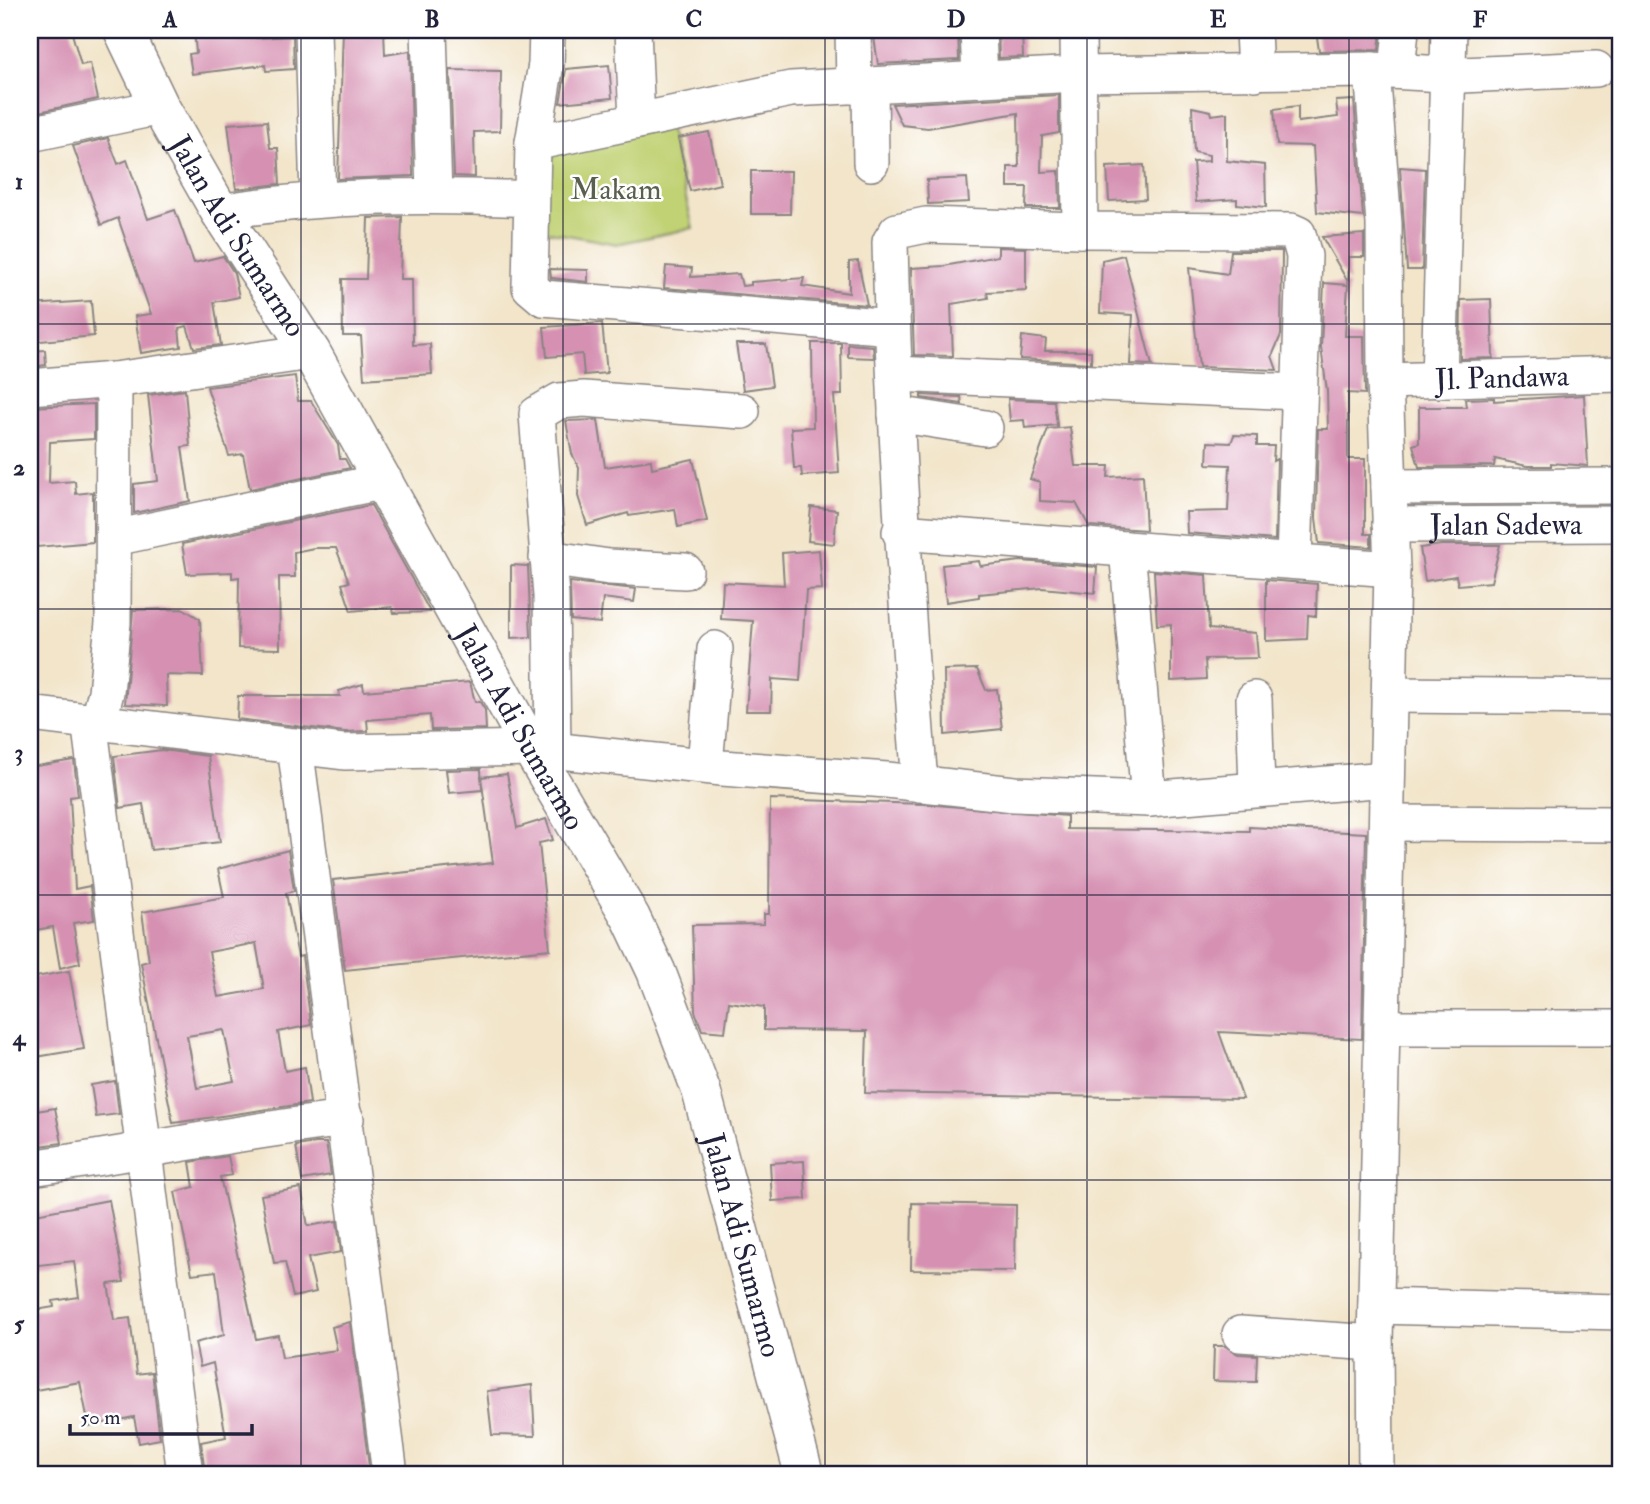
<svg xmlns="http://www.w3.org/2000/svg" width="1650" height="1504" font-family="'IM FELL Double Pica',serif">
<rect width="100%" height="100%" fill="#fff"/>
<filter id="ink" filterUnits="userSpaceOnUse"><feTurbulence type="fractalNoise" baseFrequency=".0143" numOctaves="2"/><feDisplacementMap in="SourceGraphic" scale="14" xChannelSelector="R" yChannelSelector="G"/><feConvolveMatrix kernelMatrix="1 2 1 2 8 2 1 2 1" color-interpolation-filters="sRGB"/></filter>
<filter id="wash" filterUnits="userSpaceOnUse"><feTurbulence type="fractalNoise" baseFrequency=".00686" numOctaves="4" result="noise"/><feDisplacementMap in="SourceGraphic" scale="28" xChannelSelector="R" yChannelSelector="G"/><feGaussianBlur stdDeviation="1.57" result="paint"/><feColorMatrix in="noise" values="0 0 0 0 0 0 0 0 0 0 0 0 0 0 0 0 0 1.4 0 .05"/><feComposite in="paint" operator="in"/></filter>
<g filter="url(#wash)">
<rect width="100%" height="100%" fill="#f2e5ca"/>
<!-- green -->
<path fill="#c1d274" stroke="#727a58" stroke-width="2" d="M669,126L693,228L617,244L539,230L537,151Z"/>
<g id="blocks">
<!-- building -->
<path fill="#d691b2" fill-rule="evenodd" d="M30,30H71L81,65L90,63L98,99L30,114Z
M194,30H256V38L293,36L294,69L266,71L265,65L192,74L189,54L196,53Z
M343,30H384L385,55L410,51L413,176L338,179Z
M873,30H958L959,60L878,64Z
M998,30H1022L1023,57L999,58Z
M1316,30H1381L1379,50L1319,51Z
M609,65L612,98L560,103L566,69Z
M450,70L501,71L500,131L474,132L475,177L454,176Z
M1059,95V133L1042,136L1041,172L1059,171L1060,208H1026L1027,187H1008V167H1019L1018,113L928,128L902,125L892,104Z
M1354,100L1363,217L1317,212L1313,146L1277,145L1274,109L1298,106V122L1338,117L1336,101Z
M1192,107L1211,111L1212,115L1227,113V161L1265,165L1266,207L1237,204V199L1196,202L1193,162L1209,161V155L1194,152Z
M267,121L270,148H278L280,184L236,189L228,124Z
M709,132L720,184L690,191L678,138Z
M108,138L118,164L127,160L148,219L175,210L194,263L223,256L234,273L239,297L214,302L221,345L194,348L187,326L179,328L181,347L141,353L135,316L151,314L118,218L101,225L73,146Z
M1144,165L1146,199L1109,201L1107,167Z
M1400,167L1425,169L1422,270H1407Z
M751,171H791L790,214H751Z
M967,178L969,202L928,204L927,180Z
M402,217L400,279H412L413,345L430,344L432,374L364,379L361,336H343L342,279H366L368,218Z
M1364,234V257H1349L1348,282L1322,237Z
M998,247L1026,248V290L987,292L988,298L951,304L953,356L914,355L911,268L944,266L998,256Z
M1231,251H1282L1281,335L1272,356L1277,370L1199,367L1189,268L1228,274Z
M1124,255L1139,315L1152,365L1130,364L1133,315L1100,313L1102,260Z
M858,261L867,305L664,288L666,266L692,268L691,277L739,274L742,286L751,285V282L804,278L802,286L849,293V262Z
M550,269L588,270V282L551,278Z
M1324,283L1348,285L1345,336H1364L1365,394L1348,393V459H1365V534H1371V547L1319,543L1316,518L1318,429H1328L1327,391L1321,347Z
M1491,299L1493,358L1460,359L1461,300Z
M91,301L94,336L30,342V305Z
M602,323L607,373L584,375L582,354L547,357L544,327Z
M1022,336L1046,339L1045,351H1091V363L1020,359Z
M812,343H841L842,395H834L839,473L802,476L801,468H794L791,428L813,427Z
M736,344H766L772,386L743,390Z
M848,344L873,346L874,358L848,357Z
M45,350L46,365L30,367V351Z
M295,376L298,401H311L338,445L340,459H345L350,468L250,489L243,454L229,456L207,387Z
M185,390L190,446L182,447L190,501L134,513V484L158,481L148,395Z
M921,395L961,397L962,404L921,398Z
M1584,395L1588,466L1551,463V466H1527L1495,459L1494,466L1419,467L1413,445L1419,443V407H1466L1465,399L1494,398V401Z
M1008,399L1054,401L1057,425L1025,428L1024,420L1010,421Z
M94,404V439L50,442L49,483L75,481L76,494L93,492V542L37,547L36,529L30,530V407Z
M598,420L605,467L651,460L652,468L693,459L707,521L678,527L675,509L629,516L628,513L587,525L578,496L579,468L572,454L566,421Z
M1070,427L1075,466H1109L1108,477L1143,475L1146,530L1089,526L1076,503L1040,501V482L1030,479L1048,429Z
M1234,435L1257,436V446H1274L1273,461L1277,459L1275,540L1187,533L1186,512L1228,511L1230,465L1207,464L1208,442L1231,443Z
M371,505L430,612L394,613L392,607L351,611L342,584L349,582L336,548H314L294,552L295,577H279L280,649L238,648L239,577L232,578V572L187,574L182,544Z
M811,507L837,510L834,544L808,541Z
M1441,545H1500L1491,582L1458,585L1456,576L1425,581L1420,548Z
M819,550L822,589L806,590L800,681L772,679L771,711H746L753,621L721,619L723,582L784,585L782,553Z
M979,561L980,566L1021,561L1097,567L1095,593L1042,588L979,594V597L946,602L942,565Z
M511,565L528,566L531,637L511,638Z
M1154,571L1206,575L1209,629L1256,633L1258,658L1205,659L1206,679L1171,681V624L1157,625Z
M1266,580L1317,584L1316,616L1308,615L1307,639L1266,641Z
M570,582L636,589L634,602L603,598L600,623L571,620Z
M184,609L200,619L203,676L166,675L167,706L125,704L133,610Z
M977,669L986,690L997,689L1002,729L945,735L944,670Z
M470,682L475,702H480L485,710L486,729L431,730L430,715L367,720L368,731L345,732L237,719L238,696H340L339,691L363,684L364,691Z
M162,750L208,756L220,842L151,850L143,804L120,808L114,756Z
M74,760L78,796L70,797L75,889L90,886L94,920L73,923L80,963L60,968L53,927L30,931V767Z
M481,769L482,790L449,793L446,770Z
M507,774L517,828L546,819L553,840L539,843L550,949L345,970L333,880L493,863L481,777Z
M770,799L924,804L1067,816V829L1249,831V827L1366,833L1362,1039L1219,1032L1243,1099L865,1093L867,1031L764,1030V1007L729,1002L725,1032L702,1030L695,1011L692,925L764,924V914H769Z
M288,850L294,891L286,893L298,957L302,956L311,1025L278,1032L285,1071L305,1067L310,1103L173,1123L141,963L149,961L142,912L224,897L218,869ZM256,943L264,989L218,997L209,952ZM224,1030L234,1081L197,1088L187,1036Z
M69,971L84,1049L30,1058V978Z
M115,1081L119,1114L96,1117L91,1085Z
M55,1108L62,1143L32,1147L30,1112Z
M316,1143H326L331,1175L302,1180L296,1146Z
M228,1156L232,1175L220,1177L256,1339L278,1335L282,1358L337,1350L332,1327L350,1322L370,1474H205L201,1442L226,1437L213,1363L200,1367L195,1343L224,1335L216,1271L192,1274L175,1192L194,1187L190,1162Z
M804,1161L806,1199L772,1201L770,1163Z
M301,1188L308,1226L337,1221L341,1252L308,1258L316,1292L293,1297L285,1262L274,1263L261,1195Z
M109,1200L124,1282L108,1284L114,1320L130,1318L137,1374L152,1372L160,1439L139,1443L134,1417L89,1426L80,1382L30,1391V1311L54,1307L53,1301L79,1297L74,1261L30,1266V1215Z
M912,1203L1016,1205L1015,1271L911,1270Z
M1214,1346H1225L1238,1354L1257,1355L1256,1382L1213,1381Z
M532,1385L535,1436L492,1435L487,1391Z"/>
</g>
</g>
<g filter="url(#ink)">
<use href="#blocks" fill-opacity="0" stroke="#8a8482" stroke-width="2"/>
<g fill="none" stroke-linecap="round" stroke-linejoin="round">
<!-- minor casing -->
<g stroke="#8a8482" stroke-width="38">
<g id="minor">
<path d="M313,30L318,199"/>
<path d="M429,30L434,194"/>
<path d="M633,30L637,121"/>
<path d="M853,30L854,86"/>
<path d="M978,30L980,79"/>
<path d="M1078,30L1080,230"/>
<path d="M1253,30L1255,73"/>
<path d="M1372,70L1462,75L1596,69"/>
<path d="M1397,70L1401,30"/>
<path d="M870,85L871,163"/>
<path d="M30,134L160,107"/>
<path d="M533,143L546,64L547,30"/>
<path d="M220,212C324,195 426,194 531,199"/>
<path d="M892,327L543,298L530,287L533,143L791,89L1078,74L1372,70L1384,224L1385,381L1392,569L1375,1343L1376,1474"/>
<path d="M895,374L1298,392"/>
<path d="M1439,380L1449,30"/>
<path id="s1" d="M1385,381L1620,374"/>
<path d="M30,387L114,380L311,352"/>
<path d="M896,414L985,428"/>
<path d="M1389,487L1620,486"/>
<path id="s2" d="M1390,525L1620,524"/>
<path d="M900,532L1392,569"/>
<path d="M114,538L385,481"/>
<path d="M1127,549L1149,799"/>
<path d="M547,558L609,567L685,571"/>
<path d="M1390,695L1620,697"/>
<path d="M1254,699L1257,788"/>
<path d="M30,714L344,752L531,748L722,768L887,780L1014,794L1149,799L1386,779"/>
<path d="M89,720L185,1474"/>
<path d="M99,720L106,692L113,623L114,380"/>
<path d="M295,746L390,1474"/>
<path d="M553,750L551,596L537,414L559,401L584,399L742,411"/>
<path d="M705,765L715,649"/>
<path d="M920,784C906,603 894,423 890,242L897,231L926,225L1080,230L1291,231L1298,234L1304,256L1294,561"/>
<path d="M1387,823L1620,824"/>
<path d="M1382,1028H1620"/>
<path d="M30,1168C136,1153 240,1131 346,1119"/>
<path d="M1376,1306L1620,1312"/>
<path d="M1240,1334L1375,1343"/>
</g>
</g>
<!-- major casing -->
<g stroke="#8a8482" stroke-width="41">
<g id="major">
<path id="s3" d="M123,30L160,107L220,212L311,352L531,748L631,918L656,971L701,1090L804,1474"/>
</g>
</g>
<!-- minor -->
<use href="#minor" stroke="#fff" stroke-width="35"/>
<!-- major -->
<use href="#major" stroke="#fff" stroke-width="38"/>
</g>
</g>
<!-- grid -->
<path fill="none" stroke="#22223b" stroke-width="2" stroke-opacity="0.55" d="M301,30V1474M563,30V1474M825,30V1474M1087,30V1474M1349,30V1474M30,324H1620M30,609H1620M30,895H1620M30,1180H1620"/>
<g text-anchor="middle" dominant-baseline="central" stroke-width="5" stroke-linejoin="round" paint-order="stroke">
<!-- park labels -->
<g font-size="30" fill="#5a604f" stroke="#fff">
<text x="616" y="189">Makam</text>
</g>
<!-- street labels -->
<g font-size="30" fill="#22223b" stroke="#fff">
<text stroke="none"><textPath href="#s3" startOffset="236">Jalan Adi Sumarmo</textPath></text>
<text stroke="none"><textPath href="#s1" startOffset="117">Jl. Pandawa</textPath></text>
<text stroke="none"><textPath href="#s2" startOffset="116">Jalan Sadewa</textPath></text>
<text stroke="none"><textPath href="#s3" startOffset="803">Jalan Adi Sumarmo</textPath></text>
<text stroke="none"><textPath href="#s3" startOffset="1370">Jalan Adi Sumarmo</textPath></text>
</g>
</g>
<!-- margin -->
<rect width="1650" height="1504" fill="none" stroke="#fff" stroke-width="77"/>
<!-- scale -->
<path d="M70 1424v10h182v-10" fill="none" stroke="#22223b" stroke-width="3.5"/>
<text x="80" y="1424" font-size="21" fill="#22223b" stroke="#ffffff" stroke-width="5" paint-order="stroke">50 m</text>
<rect x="38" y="38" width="1574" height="1428" fill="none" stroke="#22223b" stroke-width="2.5"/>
<g font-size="23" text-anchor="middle" font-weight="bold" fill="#22223b">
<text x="170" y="27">A</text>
<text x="432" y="27">B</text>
<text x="694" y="27">C</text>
<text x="956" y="27">D</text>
<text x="1218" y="27">E</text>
<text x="1480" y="27">F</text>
<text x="19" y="189">1</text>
<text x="19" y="475">2</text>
<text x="19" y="760">3</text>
<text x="19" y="1045">4</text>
<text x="19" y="1331">5</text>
</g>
</svg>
